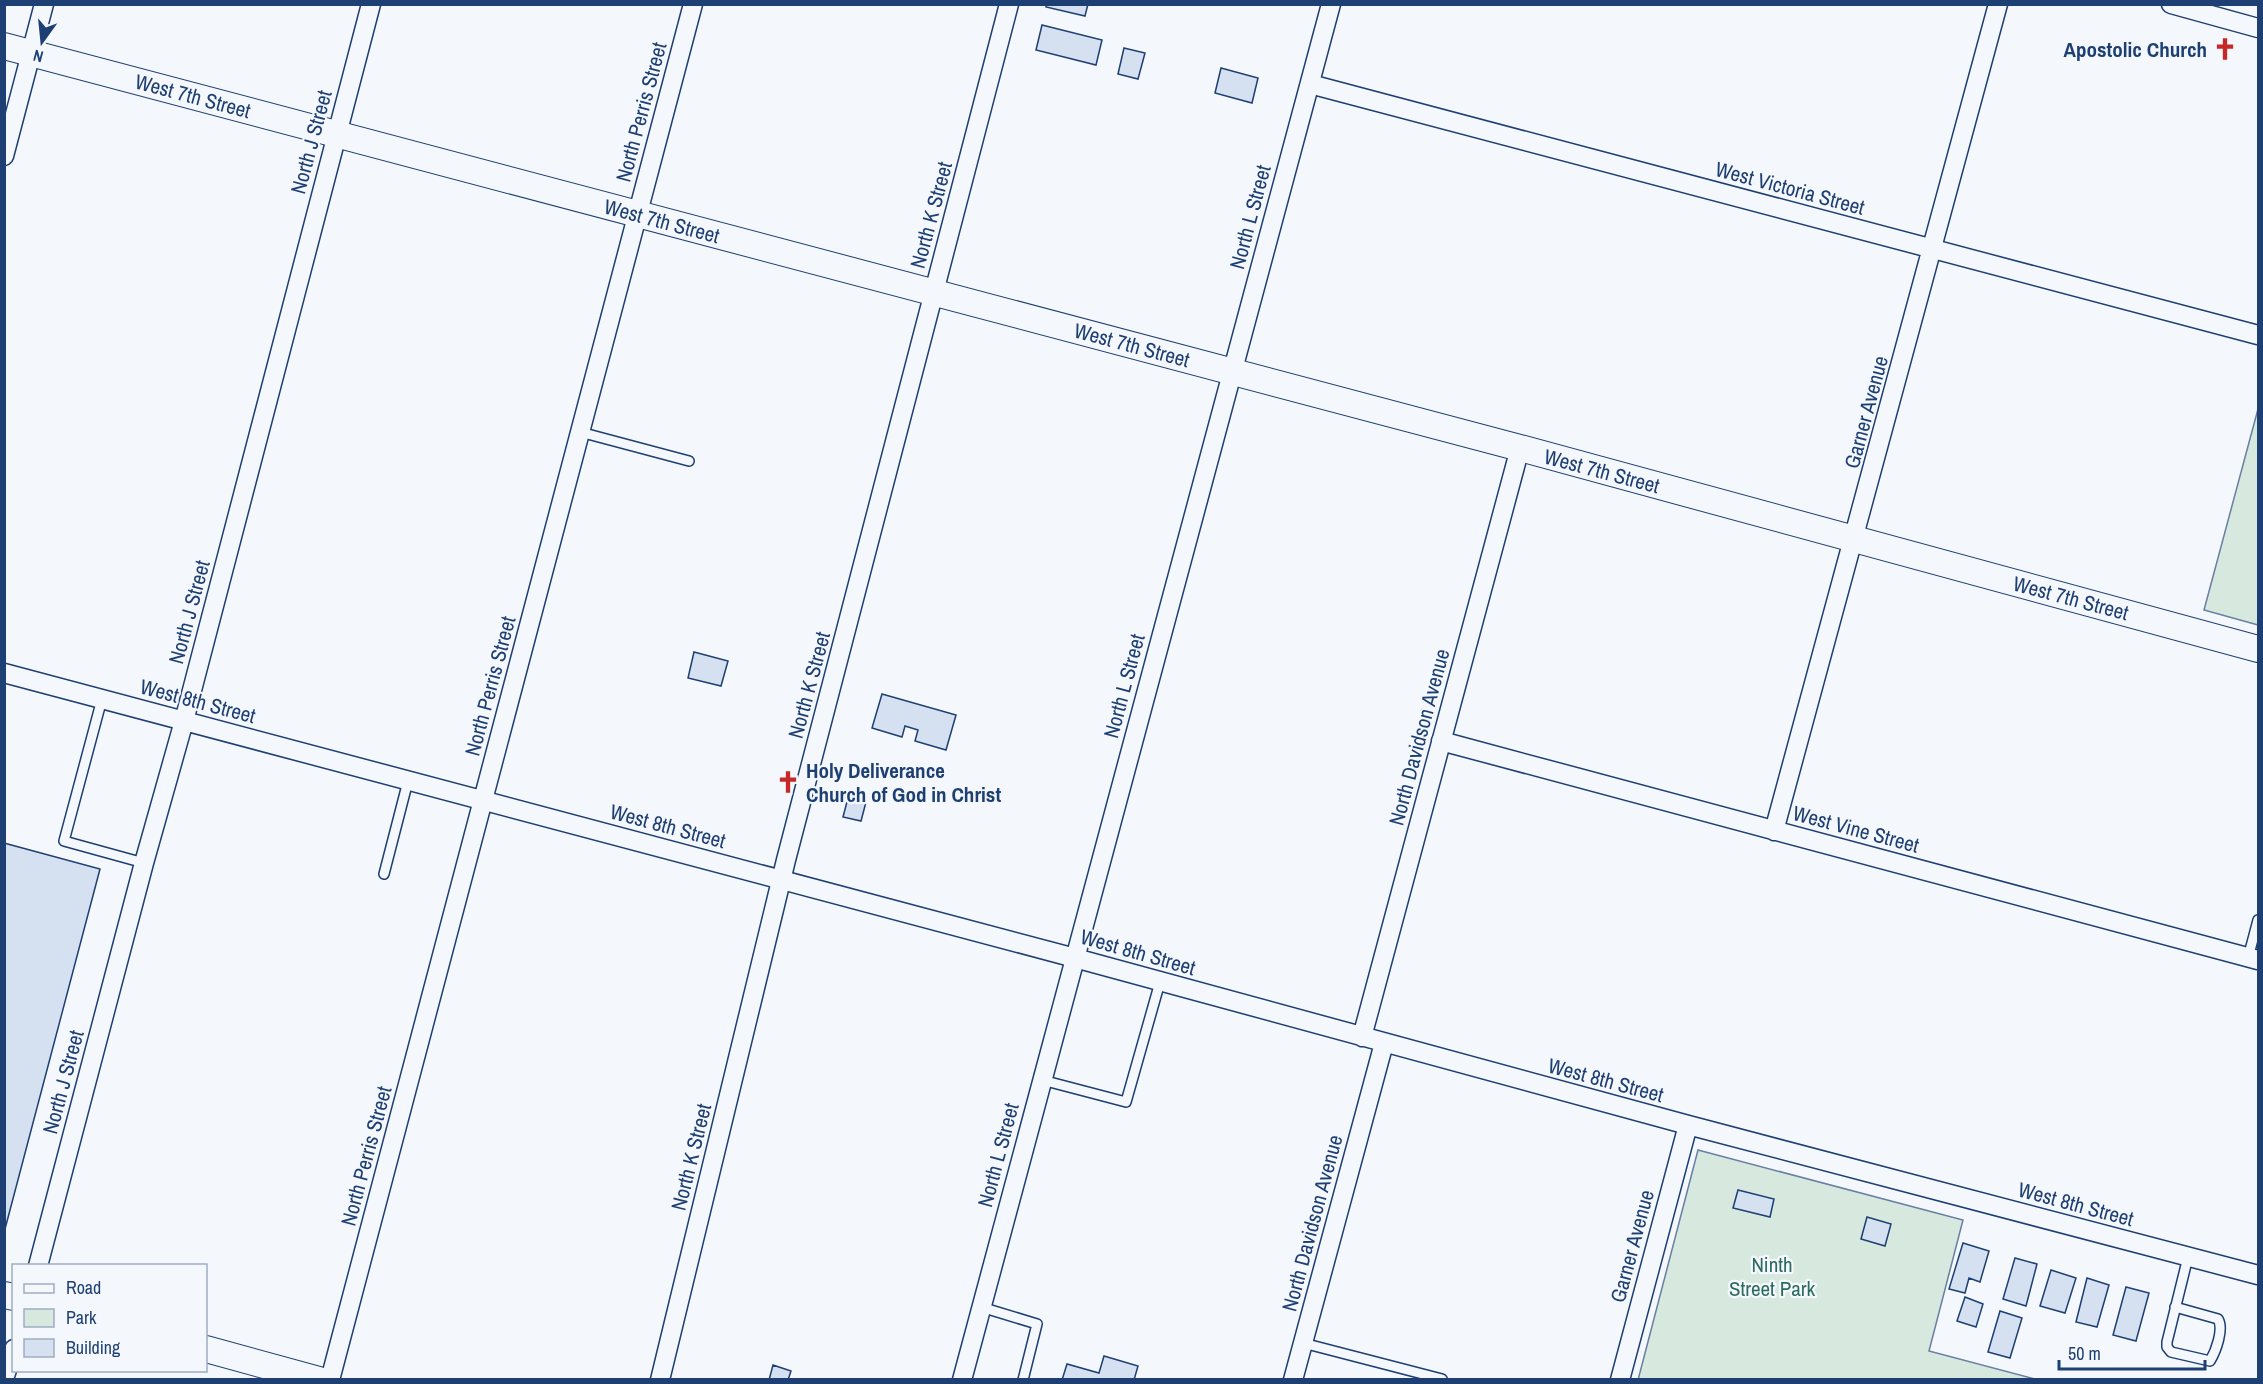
<svg xmlns="http://www.w3.org/2000/svg" width="2263" height="1384" font-family="'Archivo Narrow',sans-serif">
<rect width="100%" height="100%" fill="#f4f7fb"/>
<!-- green -->
<path fill="#d7e8df" stroke="#687fa3" stroke-width="1.5" d="M2258,409V625L2204,610Z
M1698,1150L1963,1220L1929,1351L2035,1379L1638,1380Z"/>
<!-- building -->
<path fill="#d5e0f0" stroke="#1d3f73" stroke-width="1.5" d="M1046,4H1088L1085,16L1046,7Z
M1042,25L1102,40L1096,65L1036,50Z
M1124,48L1145,53L1138,79L1118,74Z
M1221,68L1258,78L1252,103L1215,93Z
M694,652L728,661L721,686L688,678Z
M882,694L956,715L946,750L915,741L918,730L905,726L902,737L872,728Z
M848,798L866,802L861,821L843,817Z
M4,843L100,869L5,1229H4Z
M1738,1190L1774,1199L1770,1217L1733,1208Z
M1867,1217L1891,1224L1885,1246L1861,1239Z
M1963,1243L1989,1251L1980,1282L1969,1278L1965,1293L1949,1289Z
M2015,1258L2037,1264L2026,1306L2003,1299Z
M2051,1270L2076,1278L2065,1313L2040,1306Z
M2087,1278L2109,1285L2097,1327L2076,1322Z
M2126,1287L2149,1293L2136,1341L2113,1335Z
M1965,1297L1983,1304L1976,1327L1957,1321Z
M2000,1311L2022,1318L2010,1358L1988,1352Z
M1104,1356L1138,1366L1134,1380H1062L1067,1364L1099,1373Z
M773,1365L791,1371L788,1380H769Z"/>
<g fill="none" stroke-linecap="round" stroke-linejoin="round">
<!-- lane casing -->
<g stroke="#1d3f73" stroke-width="12">
<path id="lane" d="M580,432L689,461
M102,699L64,841L144,863
M384,874L408,781
M2248,958L2258,920
M1042,1080L1126,1102L1160,982
M981,1307L1037,1324L1023,1380
M2175,1307L2218,1319C2224,1329 2216,1351 2210,1361L2171,1352L2167,1347V1342L2188,1257
M1303,1343L1442,1379"/>
</g>
<!-- street casing -->
<g stroke="#1d3f73" stroke-width="21">
<path id="street" d="M2171,4L2258,28
M1310,84L2258,335
M4,156L44,4
M4,673L1075,958L1688,1125L2258,1275
M1441,741L2258,960
M1774,831L1998,4
M1362,1037L1520,448
M38,1266L144,863L184,721L371,4
M4,1379L14,1349
M330,1380L693,4
M660,1380L786,860L1009,4
M962,1380L1331,4
M1293,1380L1384,1043
M1620,1380L1688,1125"/>
</g>
<!-- secondary casing -->
<g stroke="#1d3f73" stroke-width="28">
<path id="secondary" d="M4,46L1520,448L2258,649
M4,1295L14,1297
M206,1349L319,1380"/>
</g>
<!-- lane -->
<use href="#lane" stroke="#f4f7fb" stroke-width="9"/>
<!-- street -->
<use href="#street" stroke="#f4f7fb" stroke-width="18"/>
<!-- secondary -->
<use href="#secondary" stroke="#f4f7fb" stroke-width="26"/>
</g>
<!-- icons -->
<defs>
<g id="church-bare" transform="scale(1.8)"><path d="M-1.2-6h2.4v3.5h3.3v2.4h-3.3V6h-2.4V-.1h-3.3v-2.4h3.3Z" fill="#c62828" stroke="#f4f7fb" stroke-width="2.5" paint-order="stroke"/></g>
</defs>
<g fill-rule="evenodd">
<use href="#church-bare" x="2225" y="49"/>
<use href="#church-bare" x="788" y="782"/>
</g>
<g text-anchor="middle" dominant-baseline="central" stroke-width="4.5" stroke-linejoin="round" paint-order="stroke">
<!-- poi labels -->
<g font-size="21" font-weight="bold" fill="#1d3f73" stroke="#f4f7fb" text-anchor="end">
<text x="2207" y="49">Apostolic Church</text>
<text x="806" y="770" text-anchor="start">Holy Deliverance<tspan x="806" dy="24">Church of God in Christ</tspan></text>
</g>
<!-- street labels -->
<g font-size="21" fill="#1d3f73" stroke="#f4f7fb">
<text transform="translate(193 96) rotate(15)">West 7th Street</text>
<text transform="translate(641 112) rotate(-75)">North Perris Street</text>
<text transform="translate(311 142) rotate(-75)">North J Street</text>
<text transform="translate(1790 188) rotate(15)">West Victoria Street</text>
<text transform="translate(931 215) rotate(-75)">North K Street</text>
<text transform="translate(1250 217) rotate(-75)">North L Street</text>
<text transform="translate(662 221) rotate(15)">West 7th Street</text>
<text transform="translate(1132 345) rotate(15)">West 7th Street</text>
<text transform="translate(1866 412) rotate(-75)">Garner Avenue</text>
<text transform="translate(1602 471) rotate(15)">West 7th Street</text>
<text transform="translate(2071 598) rotate(15)">West 7th Street</text>
<text transform="translate(189 612) rotate(-75)">North J Street</text>
<text transform="translate(809 685) rotate(-75)">North K Street</text>
<text transform="translate(490 686) rotate(-75)">North Perris Street</text>
<text transform="translate(1124 686) rotate(-75)">North L Street</text>
<text transform="translate(198 701) rotate(15)">West 8th Street</text>
<text transform="translate(1419 737) rotate(-75)">North Davidson Avenue</text>
<text transform="translate(668 826) rotate(15)">West 8th Street</text>
<text transform="translate(1856 829) rotate(15)">West Vine Street</text>
<text transform="translate(1138 952) rotate(16)">West 8th Street</text>
<text transform="translate(1606 1080) rotate(15)">West 8th Street</text>
<text transform="translate(63 1082) rotate(-75)">North J Street</text>
<text transform="translate(998 1155) rotate(-75)">North L Street</text>
<text transform="translate(366 1156) rotate(-75)">North Perris Street</text>
<text transform="translate(691 1157) rotate(-76)">North K Street</text>
<text transform="translate(2076 1204) rotate(15)">West 8th Street</text>
<text transform="translate(1312 1223) rotate(-75)">North Davidson Avenue</text>
<text transform="translate(1632 1246) rotate(-75)">Garner Avenue</text>
</g>
<!-- park labels -->
<g font-size="21" fill="#2c6c60" stroke="#f4f7fb">
<text x="1772" y="1264">Ninth<tspan x="1772" dy="24">Street Park</tspan></text>
</g>
</g>
<!-- border -->
<rect width="2263" height="1384" fill="none" stroke="#1d3f73" stroke-width="12"/>
<!-- legend -->
<rect x="12" y="1264" width="195" height="108" fill="#f4f7fb" stroke="#9eadc5" stroke-width="1.5"/>
<rect x="24" y="1284" width="30" height="9" fill="#f4f7fb" stroke="#9eadc5" stroke-width="1.5"/>
<text x="66" y="1294" font-size="18" fill="#1d3f73">Road</text>
<rect x="24" y="1309" width="30" height="18" fill="#d7e8df" stroke="#9eadc5" stroke-width="1.5"/>
<text x="66" y="1324" font-size="18" fill="#1d3f73">Park</text>
<rect x="24" y="1339" width="30" height="18" fill="#d5e0f0" stroke="#9eadc5" stroke-width="1.5"/>
<text x="66" y="1354" font-size="18" fill="#1d3f73">Building</text>
<!-- north arrow -->
<g transform="translate(42 42) rotate(195)" stroke="#f4f7fb" stroke-width="4.5" paint-order="stroke">
<path d="M0-4.5L10 22L0 15L-10 22Z" fill="#1d3f73"/>
<text y="-9" font-size="16" font-weight="bold" text-anchor="middle" fill="#1d3f73">N</text>
</g>
<!-- scale -->
<path d="M2059 1360v9h146v-9" fill="none" stroke="#1d3f73" stroke-width="3"/>
<text x="2068" y="1360" font-size="18" fill="#1d3f73" stroke="#f4f7fb" stroke-width="4.5" paint-order="stroke">50 m</text>
</svg>
